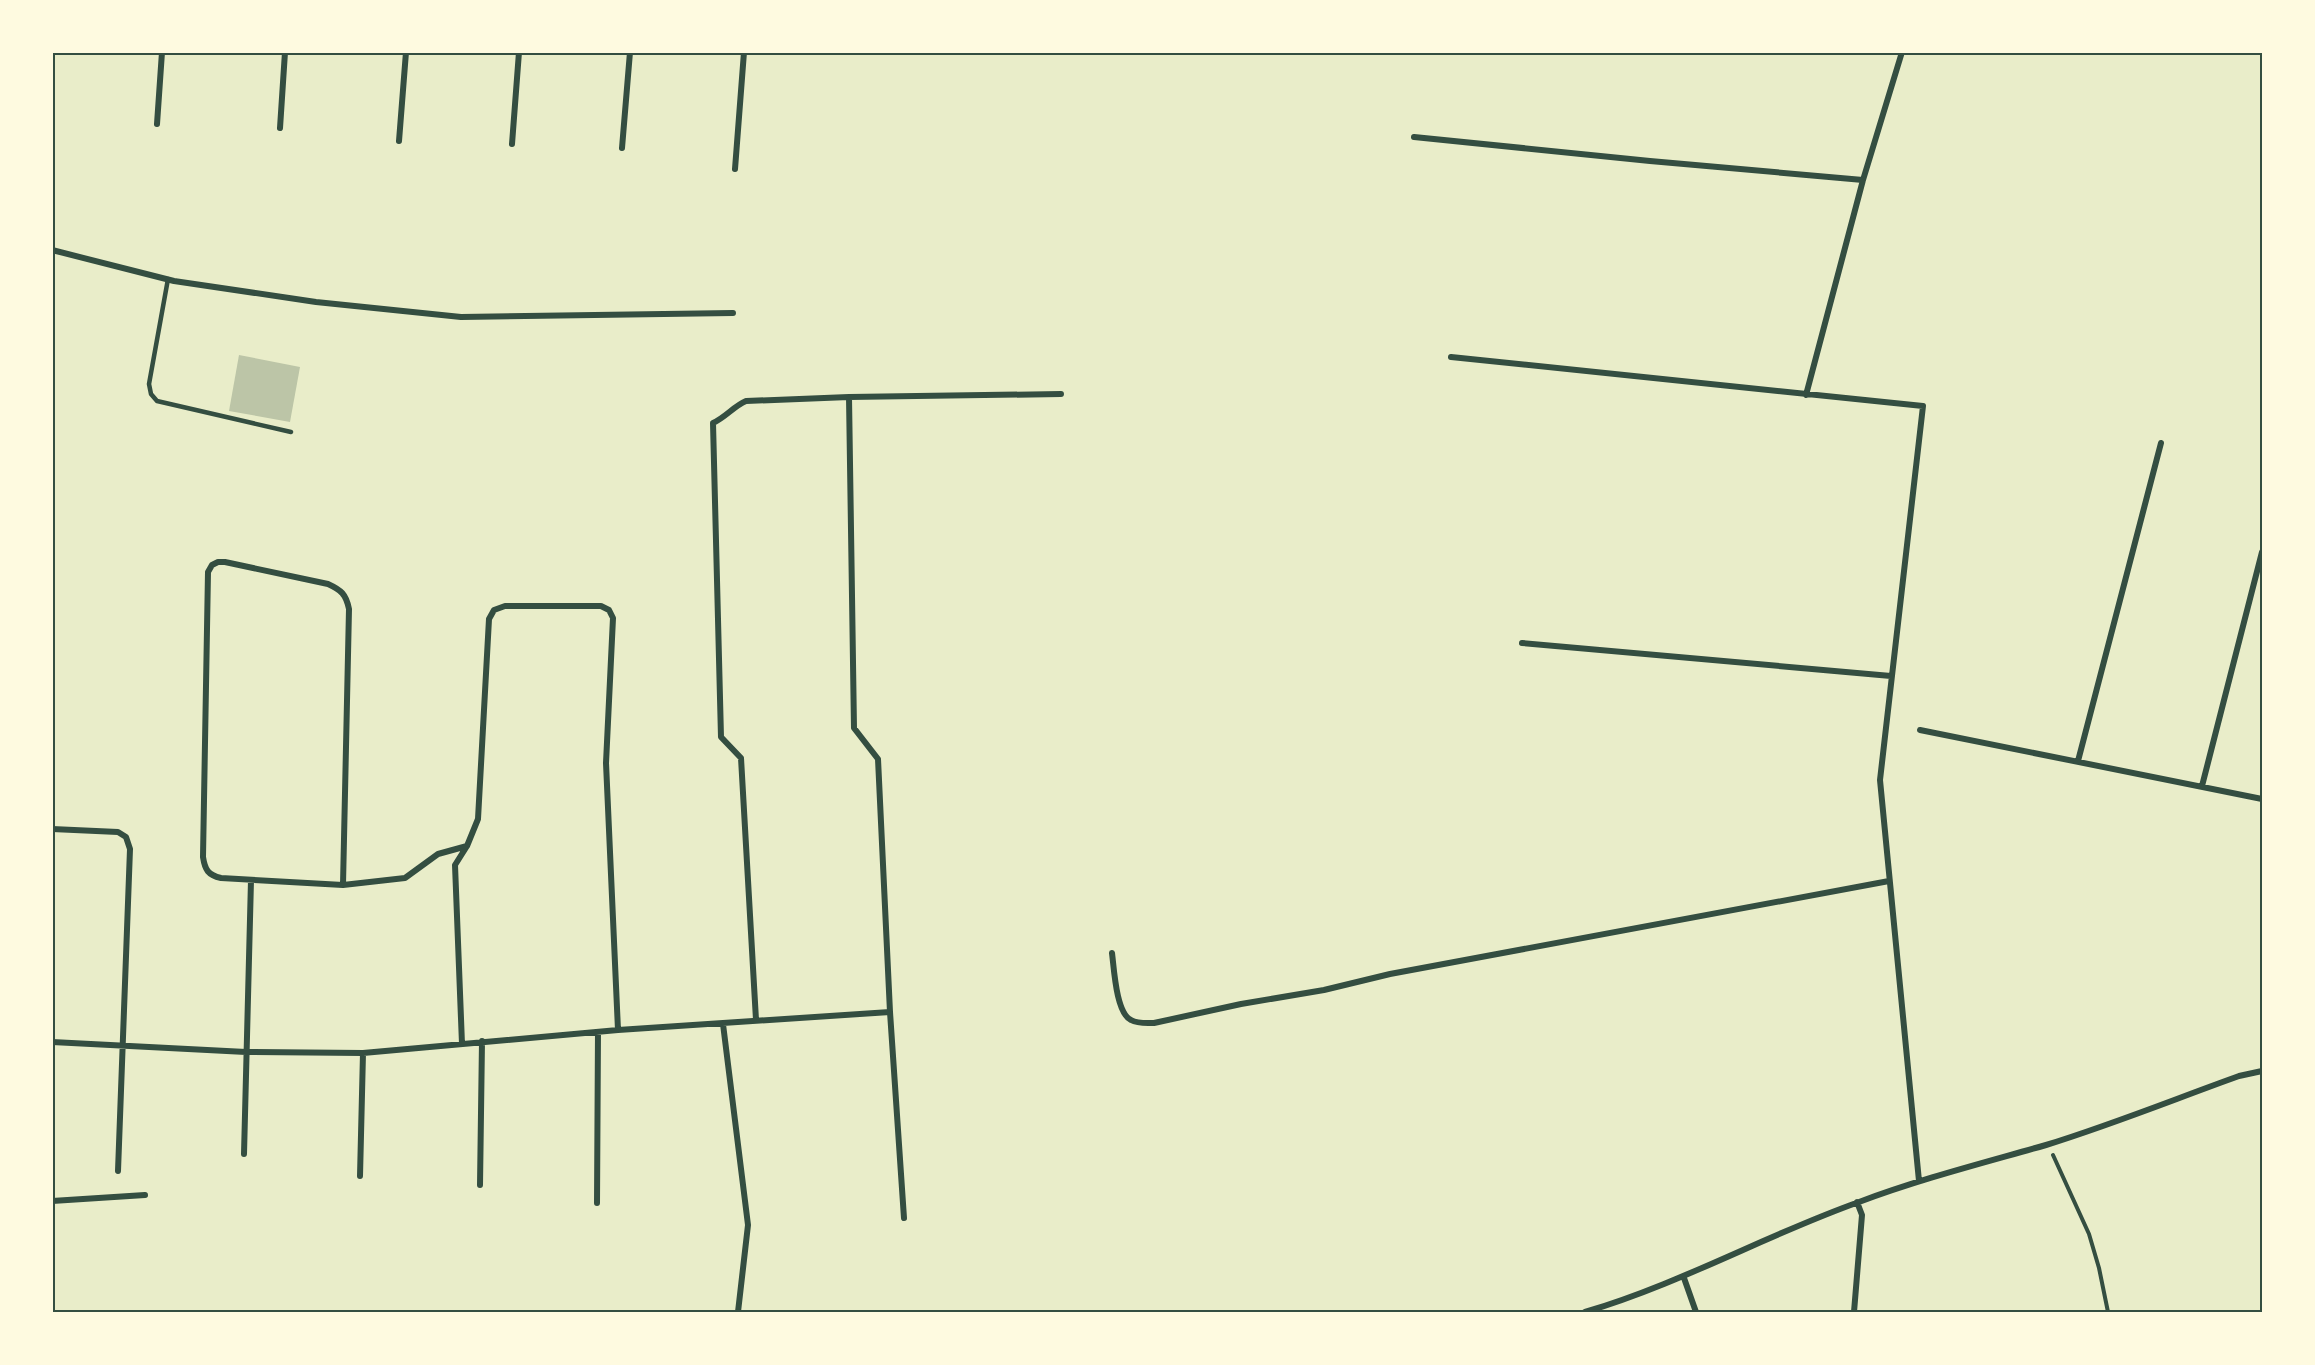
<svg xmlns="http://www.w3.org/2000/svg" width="2315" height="1365" font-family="'Public Sans',sans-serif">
<rect width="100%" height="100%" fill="#e9edc9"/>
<!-- building -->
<path fill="#bcc5a7" d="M239,355L300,367L290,422L229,411Z"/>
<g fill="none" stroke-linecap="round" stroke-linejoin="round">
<!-- path -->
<path stroke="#344e41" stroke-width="4" d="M2053,1155L2089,1234L2099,1268L2108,1312"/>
<!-- service -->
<path stroke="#344e41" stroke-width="4.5" d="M168,279L149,384L151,394L157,401L291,432"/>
<!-- minor -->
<path stroke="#344e41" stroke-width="6" d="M157,124L162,52
M280,128L285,52
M1414,137L1650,161L1863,180
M399,141L406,52
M512,144L519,52
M622,148L630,52
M735,169L744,52
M52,250L174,281L316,302L461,317L733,313
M1451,357L1923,406L1880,780L1919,1181
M1806,395L1863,180L1902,52
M849,397L854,728L878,759L890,1012L904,1218
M218,562H225L328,584C341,590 346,594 349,609L343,885L221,878C208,875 205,870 203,857L208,572L212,565Z
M1522,643L1891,676
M1920,730L2262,799
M2078,761L2161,443
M2202,786L2262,552
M52,829L118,832L126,837L130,849L118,1171
M343,885L405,878L438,854L467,846
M1112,953C1114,968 1116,1013 1131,1020C1138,1024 1147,1023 1154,1023L1241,1004L1324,990L1390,974L1889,881
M756,1020L741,758L721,737L713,423C726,417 734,406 746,401L849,397L1061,394
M723,1024L748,1225L738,1312
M52,1042L246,1052L363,1053L618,1030L890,1012
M462,1044L455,865L467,846L478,819L489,619L494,610L505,606H601L609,610L613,618L606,763L618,1030
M244,1154L251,880
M360,1176L363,1053
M480,1185L482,1041
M52,1201L145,1195
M597,1203L598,1032
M1684,1278L1696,1312
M1585,1312C1680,1284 1766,1235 1859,1202C1920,1179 1983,1163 2046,1145C2111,1125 2175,1099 2239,1076L2262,1071
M1854,1312L1862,1215L1857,1202"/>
</g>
<!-- border -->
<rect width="2315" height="1365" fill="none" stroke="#fefae0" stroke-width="108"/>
<rect x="54" y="54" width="2207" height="1257" fill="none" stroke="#344e41" stroke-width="2"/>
</svg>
